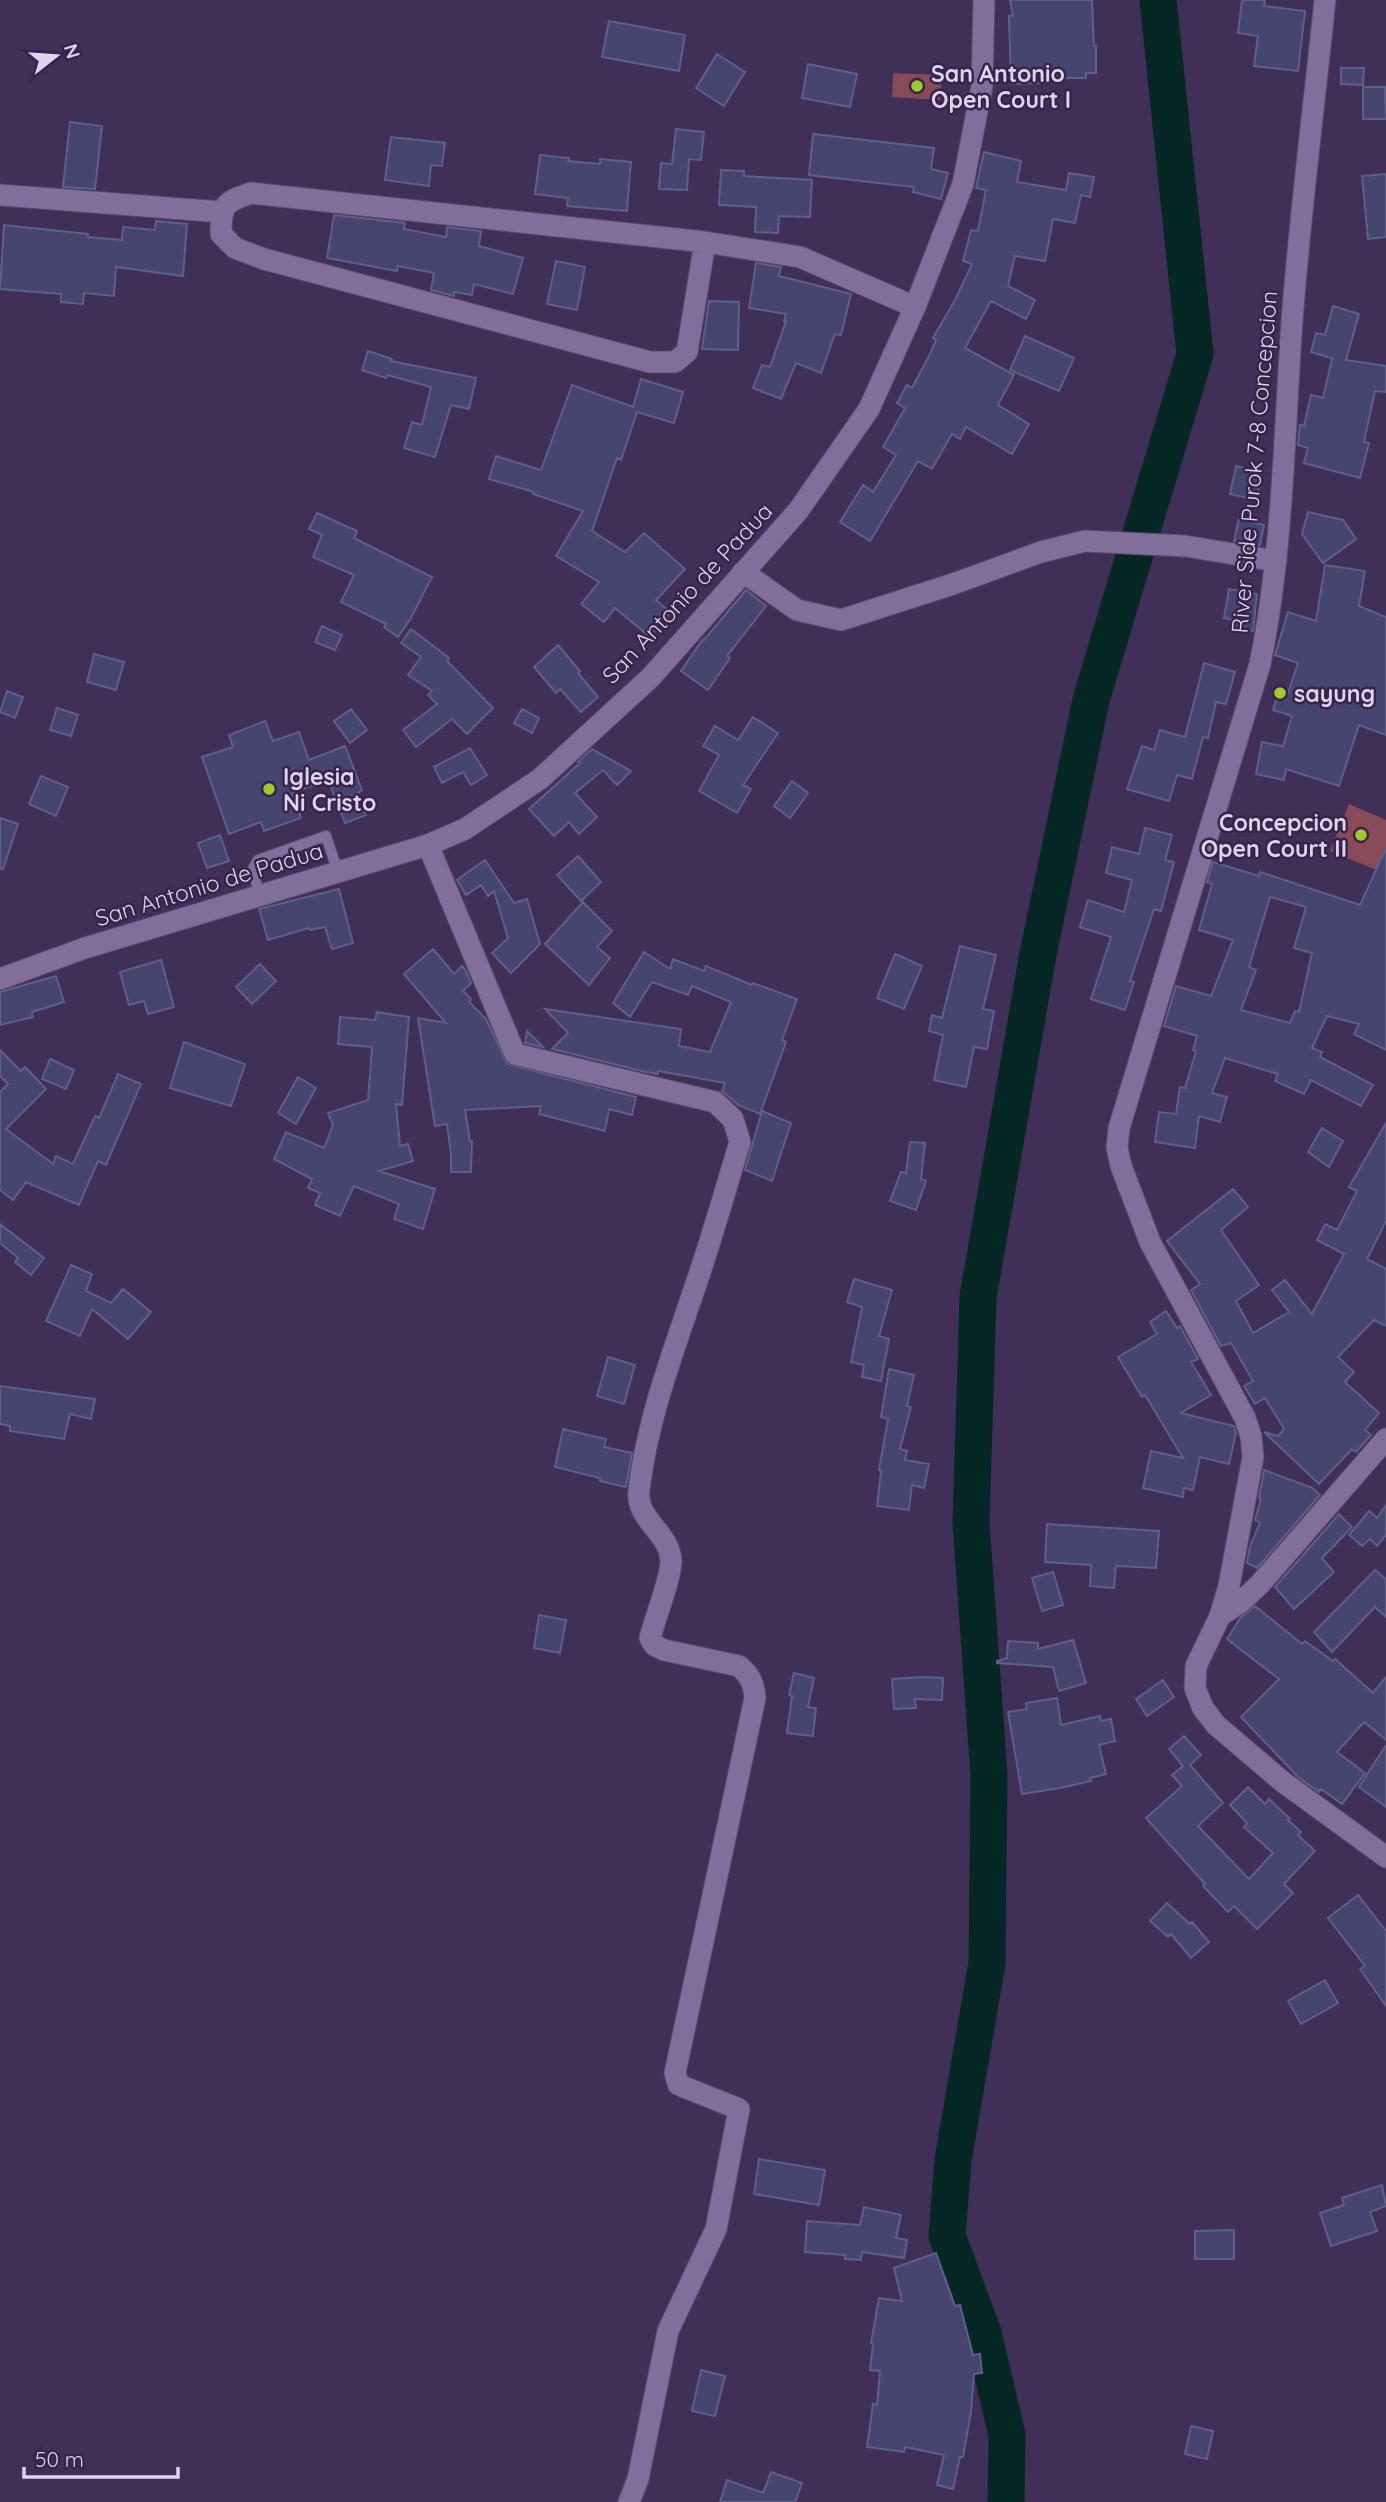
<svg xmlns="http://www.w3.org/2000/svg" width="1386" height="2502" font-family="Quicksand,sans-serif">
<rect width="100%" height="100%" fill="#402f56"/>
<!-- green -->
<path fill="#884959" d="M893,73L942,75L940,100L892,97Z
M1349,804L1386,820V874L1330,851Z"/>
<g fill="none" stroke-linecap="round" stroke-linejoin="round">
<!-- river -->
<path stroke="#052824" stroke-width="37" d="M1006,2502L1007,2435L983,2333L947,2236L953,2160L987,1963L989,1775L971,1523L978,1297L1038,954L1091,700L1195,354L1158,0"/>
</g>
<!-- building -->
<path fill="#46456f" stroke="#5f5f8b" stroke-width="2" fill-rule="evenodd" d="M1010,0H1092L1094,46H1096V73H1086V78H1049L1050,83L1011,84L1009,16H1013Z
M1242,0H1265L1264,6L1305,11L1298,71L1254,66L1258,36L1238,33Z
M609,21L685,35L679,71L602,57Z
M717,54L745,72L724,106L696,88Z
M808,64L857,74L850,107L802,98Z
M1341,68H1364L1363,85L1341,84Z
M1363,87H1385L1386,119H1363Z
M70,122L102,126L95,189L63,187Z
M676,129L704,132L701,160L689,159L687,190L659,189L661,163L672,164Z
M813,134L934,148L931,169L948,173L941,199L913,192L914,187L809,175Z
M391,137L445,143L442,166L431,165L429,186L385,180Z
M984,152L1021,161L1017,182L1066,190L1069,173L1094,177L1090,197L1081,195L1075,223L1053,219L1045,261L1015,256L1008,286L1035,300L1026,319L991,301L965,348L1014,375L998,405L1029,424L1012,454L966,427L960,439L952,434L932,469L918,461L870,541L840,522L863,485L873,492L896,455L883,447L905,408L897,403L907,385L912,388L930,354L936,340L933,338L956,298L972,264L963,261L971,230L978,231L986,190L976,188Z
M540,155L569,158L568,161L600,164V159L631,162L627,211L567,206L568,198L535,194Z
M721,170L744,171V176L812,180L810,217L779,216L778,233L755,232L756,207L719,205Z
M1386,174V237L1368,239L1362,176Z
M334,215L405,223L404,229L446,237L447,227L481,231L479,246L523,258L513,294L474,284L472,295L454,292V296L431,290L434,273L398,266L397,271L327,258Z
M156,221L187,224L183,276L116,267L114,296L84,293L83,304L61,302V294L0,289L4,225L88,234V237L122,240L123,227L155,230Z
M556,261L585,267L577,310L547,304Z
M756,263L781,267L779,276L851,294L841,335L835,334L821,373L796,363L781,399L753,388L762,365L770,367L786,321H784L786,314L749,308Z
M709,301L739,302L738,350L702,349Z
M1333,306L1359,314L1346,360L1386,366V392L1375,391L1364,442L1369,443L1360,478L1304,463L1308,448L1298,445L1300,425L1304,426L1311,395L1323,398L1332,359H1334L1311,352L1316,333L1325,335Z
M1025,336L1074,358L1059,391L1010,370Z
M368,351L392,359L391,361L476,378L469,409L451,405L435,457L404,448L412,422L422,425L431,387L387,375L386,378L362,370Z
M641,379L683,392L674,423L637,412L621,460L617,458L592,531L625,552L644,533L685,569L656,600L670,612L650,637L615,608L604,622L581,604L599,582L556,556L583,511L533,494L534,492L489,479L496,456L541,470L572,385L633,407Z
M1236,466L1262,472L1256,500L1230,494Z
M1308,512L1343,520L1356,539L1323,563L1302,534Z
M317,513L357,531L354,538L432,577L411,618L398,637L384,627L386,624L341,602L354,575L313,557L322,535L309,529Z
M1239,519L1264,525L1260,545L1234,541Z
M1325,565L1365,571L1359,606L1386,617V735L1359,725L1339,786L1286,769L1284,780L1256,774L1262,742L1283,746L1292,716L1273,710L1279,690L1288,693L1298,663L1275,655L1288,612L1316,621Z
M1229,589L1257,594L1253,631L1236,628L1237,621L1224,618Z
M746,590L766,606L727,656L730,658L708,690L681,671L703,639L704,640Z
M322,626L342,635L335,650L315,642Z
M411,629L449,658L447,661L493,708L467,734L452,719L416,747L403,730L437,704L428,695L432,691L408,675L421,657L401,643Z
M558,645L580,671L578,673L598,697L581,712L560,689L556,693L534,667Z
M94,654L124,662L116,690L87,682Z
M1204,663L1235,672L1226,704L1216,702L1208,738L1203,737L1192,779L1177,775L1169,801L1127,789L1142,746L1154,750L1160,730L1185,737Z
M7,691L23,697L15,718L0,712Z
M57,708L78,715L71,736L50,730Z
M351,709L367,730L350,743L334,721Z
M522,709L539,718L532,733L514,723Z
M753,717L778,733L743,785L751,789L737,813L699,791L719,755L703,746L715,726L738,740Z
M265,721L273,741L299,732L309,760L345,746L362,790L354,796L366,815L345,823L328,780L292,793L301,818L264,831L261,822L229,834L202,757L233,747L229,735Z
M470,748L487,775L471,785L463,772L442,783L434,767Z
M592,749L631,771L617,785L603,770L575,793L597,817L579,834L569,822L554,836L529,809L580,763L578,762Z
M41,776L68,787L56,816L29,804Z
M792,781L808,793L790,818L774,806Z
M0,818L18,824L3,869H0Z
M1145,828L1172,835L1165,860L1174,862L1161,911L1154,909L1130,981L1134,982L1125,1010L1091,999L1111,937L1080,927L1088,900L1124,912L1132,880L1106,873L1112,847L1139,854Z
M220,835L229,861L207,868L198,843Z
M1386,848V1050L1354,1034L1359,1024L1327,1016L1312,1048L1322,1052L1320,1057L1373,1085L1361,1106L1311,1080L1304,1094L1275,1081L1278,1074L1225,1058L1212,1093L1227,1097L1220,1122L1199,1116L1195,1148L1155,1142L1159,1112L1176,1114L1180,1087L1185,1088L1196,1051L1193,1050L1197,1036L1164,1026L1176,986L1211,996L1233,940L1199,930L1212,884L1207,882L1213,862L1259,876L1260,872L1360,905ZM1270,897L1306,907L1294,948L1312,953L1299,1012L1295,1011L1290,1023L1241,1010L1256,970L1249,967Z
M578,856L601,882L581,901L557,875Z
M485,860L514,903L527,899L540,944L511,973L492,953L508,938L494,891L488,896L481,885L466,895L457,880Z
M339,889L353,943L332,949L325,927L310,930L309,928L268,940L259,909Z
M583,902L612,931L597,947L610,958L589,985L545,944Z
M960,946L996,955L983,1009L994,1011L987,1049L974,1047L966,1087L934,1080L943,1035L929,1031L932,1015L942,1018Z
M433,949L454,974L462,966L466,971L471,983L463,991L471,999L469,1002L486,1019L507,1064L636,1097L632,1115L609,1109L605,1131L539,1114L541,1106L465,1110L470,1141H472L471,1172H451V1154L447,1124L435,1126L418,1018L446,1023L404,974Z
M644,952L670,969L673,959L704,971L706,966L752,985L753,983L797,999L782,1040L786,1042L760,1114L738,1105L722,1091L725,1083L658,1071V1074L642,1071L552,1049L568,1033L545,1009L681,1029L679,1046L710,1052L731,1002L692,986L688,995L652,982L630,1017L613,1003Z
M895,954L922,966L904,1009L877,998Z
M161,960L174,1007L148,1014L144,1001L129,1005L120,972Z
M260,964L276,981L252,1004L236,987Z
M56,976L64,1002L32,1012L33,1017L0,1025V992Z
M377,1012L409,1017L402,1105L396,1104L400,1146L408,1144L413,1161L379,1171L435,1189L423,1229L394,1219L399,1204L354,1186L340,1216L315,1205L320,1193L308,1188L312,1179L274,1159L286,1132L324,1148L333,1125L328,1113L368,1100L372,1047L338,1044L340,1017L375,1020Z
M527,1031L543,1047L525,1043Z
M184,1042L245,1064L231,1106L170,1088Z
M0,1050L21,1071L25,1067L46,1089L6,1129L53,1164L56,1156L73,1164L95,1116L99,1118L118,1074L141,1084L106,1165L98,1161L79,1205L26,1182L13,1200L0,1190V1092L8,1084L0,1076Z
M50,1059L74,1070L66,1089L42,1079Z
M298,1077L316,1088L296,1124L278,1113Z
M762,1111L791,1123L772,1181L745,1170Z
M1386,1123V1221L1367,1259L1386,1269V1326L1374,1320L1338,1357L1354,1372L1345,1382L1379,1413L1365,1430L1371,1435L1356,1452L1352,1449L1319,1484L1264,1432L1278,1436L1284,1429L1265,1398L1255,1404L1244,1386L1253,1381L1231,1343L1221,1346L1191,1290L1200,1284L1167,1241L1233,1189L1248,1207L1221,1230L1259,1285L1236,1301L1253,1333L1289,1312L1272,1290L1285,1280L1312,1314L1344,1254L1317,1240L1325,1224L1337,1230L1357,1191L1349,1187Z
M1322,1128L1343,1141L1329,1167L1308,1152Z
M910,1142L925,1143L921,1179L926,1181L916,1210L890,1201L901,1172L906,1173Z
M0,1224L44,1258L31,1275L15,1262L18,1258L0,1243Z
M71,1265L92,1274L86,1291L111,1303L123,1289L151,1312L128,1339L92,1309L80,1336L46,1321Z
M854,1279L892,1290L879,1336L889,1339L881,1381L862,1377L864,1365L851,1362L862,1307L847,1302Z
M1166,1311L1177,1328L1180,1326L1198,1359L1191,1362L1211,1395L1181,1413L1234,1426L1236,1433L1229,1464L1200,1457L1193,1490L1184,1488L1183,1497L1143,1488L1151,1451L1183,1458L1145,1395L1142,1397L1118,1357L1157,1334L1150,1322Z
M608,1357L635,1365L624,1404L597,1396Z
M889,1369L914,1375L907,1406L911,1407L900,1449L907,1451L905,1460L929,1464L924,1488L912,1485L909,1510L877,1506L881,1471L879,1470L888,1419L881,1417Z
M0,1386L95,1399L91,1419L70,1414L64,1439L10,1431V1426L0,1424Z
M563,1429L606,1439L604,1447L632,1453L626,1487L600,1481V1478L555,1467Z
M1264,1470L1313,1488L1320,1495L1257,1568L1247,1563L1250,1546L1260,1523L1255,1520L1261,1499L1259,1498Z
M1386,1505V1535L1377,1546L1370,1539L1362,1546L1349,1535L1369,1511L1377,1518Z
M1339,1514L1352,1527L1322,1558L1334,1572L1294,1609L1275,1587Z
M1047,1524L1159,1531L1156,1568L1116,1566L1114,1588L1090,1586L1091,1565L1045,1562Z
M1375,1570L1386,1579V1617L1375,1607L1332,1652L1314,1632Z
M1053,1572L1063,1605L1042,1611L1032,1578Z
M1255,1606L1302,1644L1305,1641L1333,1661L1335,1659L1373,1693L1386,1677V1740L1364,1722L1337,1752L1365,1773L1342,1804L1321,1789L1319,1792L1298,1777L1241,1717L1279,1679L1227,1639L1241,1617Z
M539,1615L566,1620L560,1653L534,1648Z
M1073,1640L1086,1683L1059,1691L1053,1667L997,1663V1661L1007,1658L1008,1641L1038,1643V1649Z
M794,1673L814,1678L808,1707L816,1708L813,1736L787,1733L792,1696L789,1695Z
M923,1677L943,1678L942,1700L915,1699L916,1708L894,1709L892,1679Z
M1163,1680L1174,1697L1147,1716L1136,1699Z
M1057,1698L1061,1725L1100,1716L1101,1721L1111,1719L1115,1741L1099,1745L1106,1774L1090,1778L1091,1781L1060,1788L1022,1794L1008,1712L1027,1709L1026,1703Z
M1184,1736L1201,1755L1190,1765L1223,1803L1198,1826L1249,1879L1273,1853L1244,1827L1247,1823L1230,1805L1248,1787L1265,1804L1269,1799L1290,1819L1288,1820L1301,1832L1298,1835L1315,1851L1284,1884L1293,1893L1257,1929L1234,1906L1228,1912L1203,1886L1205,1884L1146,1818L1182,1786L1172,1775L1183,1766L1169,1749Z
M1386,1745V1807L1359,1787Z
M1358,1895L1386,1931V2006L1360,1969L1365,1966L1328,1918Z
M1167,1903L1190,1924L1192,1922L1209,1942L1191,1958L1171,1934L1168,1937L1150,1921Z
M1325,1980L1338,2003L1301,2024L1288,2001Z
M759,2159L825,2170L819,2205L754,2194Z
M1382,2185L1386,2206L1370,2212L1377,2231L1331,2246L1320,2213L1344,2205L1342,2198Z
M864,2207L901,2215L896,2238L907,2240L904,2258L862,2252L861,2260L845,2259V2255L805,2252L807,2221L860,2225Z
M1234,2230V2259H1195V2231Z
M936,2253L955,2306L960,2305L973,2355L980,2354L982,2373L974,2374L971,2412L963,2457H960L953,2489L937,2485L944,2455L905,2447L904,2452L867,2447L873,2404L877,2405L880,2371L870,2370L873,2344L871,2343L879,2298L902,2301L894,2268Z
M701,2370L725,2376L715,2416L692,2411Z
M1191,2426L1213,2431L1207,2459L1185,2454Z
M771,2472L802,2483L795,2502H720L727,2480L763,2493Z"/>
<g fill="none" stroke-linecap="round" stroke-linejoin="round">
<!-- lane casing -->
<g stroke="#5a4b6c" stroke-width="12">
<path id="lane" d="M259,895L253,869L258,860L326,836L338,872"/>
</g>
<!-- street casing -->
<g stroke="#5a4b6c" stroke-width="23">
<path id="street" d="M0,195L222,212
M705,242L687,352L675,362H650L264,259L235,248L221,234C221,205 224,202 251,193L705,242L800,257L915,307
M743,572L797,610L841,620L953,584L1041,552L1085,541L1185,546L1276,561
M428,845L515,1054L715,1102L733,1119L740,1142C725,1191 711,1241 694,1290C672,1355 647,1421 639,1490C635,1520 670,1532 671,1561C671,1578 655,1618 650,1638L654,1645L664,1650L739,1666C750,1675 754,1684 755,1698L675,2073L678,2084L684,2087L739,2109L716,2229L668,2331L638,2479L629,2502
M1220,1616L1242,1601L1260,1584L1386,1439"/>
</g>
<!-- secondary casing -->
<g stroke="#5a4b6c" stroke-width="23">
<path id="secondary" d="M1325,0C1314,107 1300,214 1292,321C1284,436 1283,551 1260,664L1119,1128L1117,1148L1121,1166L1150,1242L1245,1418L1251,1436L1253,1457L1229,1586L1220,1616L1196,1666L1195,1688L1203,1708L1216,1725L1283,1782L1386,1857
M0,979L85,948L428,845L465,829L540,779L651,677L798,511L869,409L915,307L963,184L982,86L984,0"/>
</g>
<!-- lane -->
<use href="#lane" stroke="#816e9a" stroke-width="10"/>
<!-- street -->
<use href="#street" stroke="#816e9a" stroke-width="21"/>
<!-- secondary -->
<use href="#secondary" stroke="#816e9a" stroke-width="21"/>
</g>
<!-- markers -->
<g fill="#a0c92b" stroke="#36244b" stroke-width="2.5">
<circle cx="917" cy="86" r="7"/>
<circle cx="1280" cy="693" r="7"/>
<circle cx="269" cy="789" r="7"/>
<circle cx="1361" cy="835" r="7"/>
</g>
<g text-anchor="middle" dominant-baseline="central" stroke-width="5" stroke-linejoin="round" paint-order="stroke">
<!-- poi labels -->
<g font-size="23" font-weight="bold" fill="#ded4ed" stroke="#36244b" text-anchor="start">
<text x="931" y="73">San Antonio<tspan x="931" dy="26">Open Court I</tspan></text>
<text x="1294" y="693">sayung</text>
<text x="283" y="776">Iglesia<tspan x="283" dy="26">Ni Cristo</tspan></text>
<text x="1347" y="822" text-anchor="end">Concepcion<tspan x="1347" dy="26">Open Court II</tspan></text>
</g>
<!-- street labels -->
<g font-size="23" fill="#ded4ed" stroke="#36244b">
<text transform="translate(1254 462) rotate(-85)">River Side Purok 7-8 Concepcion</text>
<text transform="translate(687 593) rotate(-47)">San Antonio de Padua</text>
<text transform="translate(209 884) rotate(-17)">San Antonio de Padua</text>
</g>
</g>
<!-- north arrow -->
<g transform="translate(56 56) rotate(73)" stroke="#36244b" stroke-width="5" paint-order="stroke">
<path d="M0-5L12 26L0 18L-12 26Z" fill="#ded4ed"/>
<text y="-10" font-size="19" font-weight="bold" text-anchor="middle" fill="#ded4ed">N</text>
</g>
<!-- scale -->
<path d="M24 2467v10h154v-10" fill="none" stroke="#ded4ed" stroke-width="3.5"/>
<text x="35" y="2467" font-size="21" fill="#ded4ed" stroke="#36244b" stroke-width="5" paint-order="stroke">50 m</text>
</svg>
